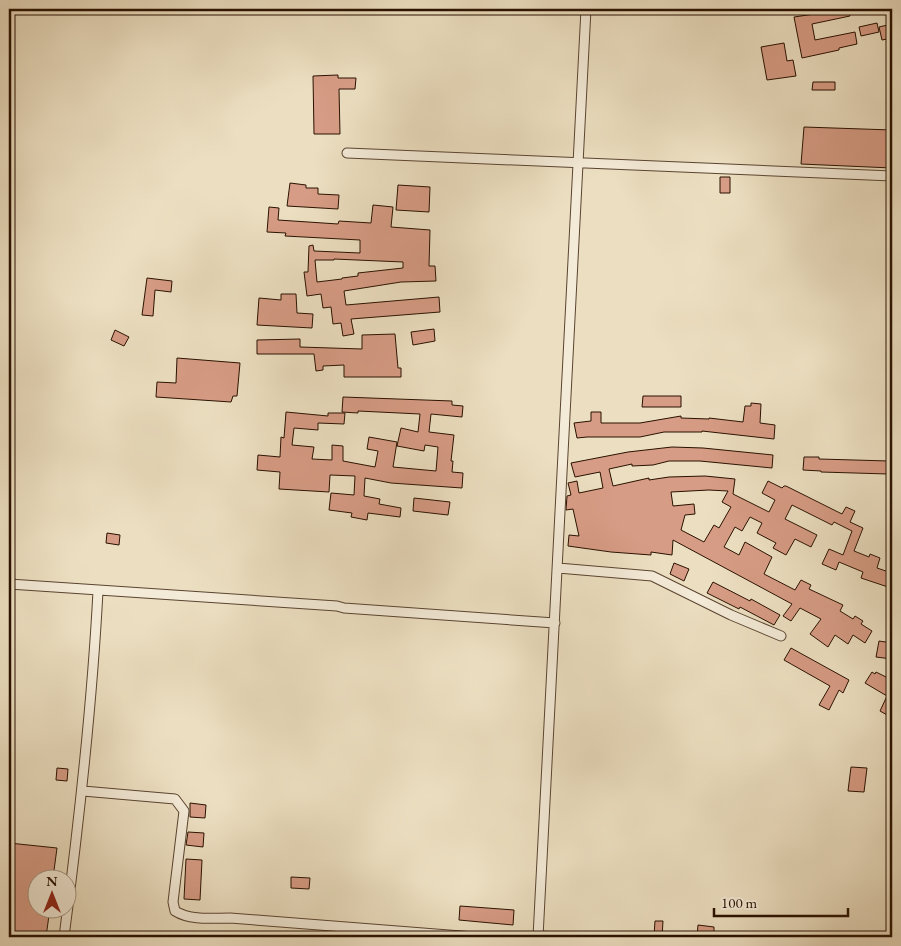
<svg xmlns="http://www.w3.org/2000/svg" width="901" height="946" font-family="'EB Garamond',serif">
<rect width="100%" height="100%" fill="#ecdfc1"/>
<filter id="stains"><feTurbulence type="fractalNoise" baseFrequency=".004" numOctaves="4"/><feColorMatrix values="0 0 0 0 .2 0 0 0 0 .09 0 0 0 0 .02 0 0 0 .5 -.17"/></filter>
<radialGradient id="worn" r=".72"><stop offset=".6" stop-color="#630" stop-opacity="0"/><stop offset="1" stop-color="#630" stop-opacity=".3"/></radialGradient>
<!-- building -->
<path fill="#d79c85" stroke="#291100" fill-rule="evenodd" d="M848,9L850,16L812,24L815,40L855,32L857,44L839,48V50L802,58L794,17Z
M877,23L879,32L861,36L859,27Z
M892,24V38L882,40L879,27Z
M784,43L787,61L793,60L796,76L767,80L761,47Z
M338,75V78H356L355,89H339L340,134H314L313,76Z
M813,82H835V90H812Z
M804,127L892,130V168L801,164Z
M720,177H730V193H720Z
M290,183L306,185V188H318V194L339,195L338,209L287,206Z
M398,185L430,187L429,212L396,210Z
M373,205L393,207L391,227L430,230L429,266H435L436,281L401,282L344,291L346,305L439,297L440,312L351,319L354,334L343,336L341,323L333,324L331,307L323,308L321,294L307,296L304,272H308L309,246L313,245L314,251L360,253V240L285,236L286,233L267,232L269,207L279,208L278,220L338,224L339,221L371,223ZM334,259L403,262V268L358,273V276L342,278V279L317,282L315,260H334Z
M147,278L172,281L171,292L155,290L153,316L142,315Z
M281,294H296L297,313L313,314L312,328L257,325L259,298L281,300Z
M434,329L435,341L413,345L411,332Z
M115,330L129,337L124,346L111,340Z
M395,334L398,368H401V377H344V365L323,366V370L316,371L314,354H257V340L300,339V347L362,349V335Z
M177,358L240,363L237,396H233L231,402L156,397L157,382L176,383Z
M643,396H681V407H642Z
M343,397L452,401V405L463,406L462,417L431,414L429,432L454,435L451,461H453L452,472L463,473L462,488L391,483L365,478L364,496L380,499L379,504L401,508L400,517L368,513L367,520L351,517L352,513L329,510L331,493L354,495L355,476L330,475L329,492L279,489L280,472L257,470L258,455L280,457L281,437L284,438L286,412L328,416V413H345L344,424L318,423V430L294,428L292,445L314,447L312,459L332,460V445L343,446V461L375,467L378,451L367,449L369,437L397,442L393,467L436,471L438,447L425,445L424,451L397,446L401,428L418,432L420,414L358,411V413L342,412Z
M751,403L761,404L760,423L775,425L774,439L702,431V432H664L640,437H587L577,438L574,423L591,421V412H601V423H640L681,416V418L709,419V418L743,422L745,406H751Z
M672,447L703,448L773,455L772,468L700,461H669L653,465L632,466V464L609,469L613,486L649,478V480L669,477L705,476L735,479L733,494L769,512L775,500L762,493L768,481L782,488L784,486H786L842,514L846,507L855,511L850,522L863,528L854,551L869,557L870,554L880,558L877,568L892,573L888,587L861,578L863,572L839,562L836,570L822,564L829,549L843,555L852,531L834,522L832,525L792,505L785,519L817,535L811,547L795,539L786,555L773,548L776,543L757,533L762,523L750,517L742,531L735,527L724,547L739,555L745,542L772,557L764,574L795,590L801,580L811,585L809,589L843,605L840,611L853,619L855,616L863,621L861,624L872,631L865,643L853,635L848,644L835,635L828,647L810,634L821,619L800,608L791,621L783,616L792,604L673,540L672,555L651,552V555L611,552L568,546L569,535L579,536L573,509L566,510L567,496L571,495L568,483L577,481L579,493L603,488L600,472L575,477L571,463L628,452ZM709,490L728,491L722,502L731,507L719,528L714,525L704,542L681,530L685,515L695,514L694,504L673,506L671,492Z
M804,457H819V459L889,461L888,474L821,472V471L803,470Z
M414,498L450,502L448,515L413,511Z
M107,533L120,535L119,545L106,543Z
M674,563L689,569L684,581L670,574Z
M713,582L750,601L751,599L780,615L774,625L740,607L739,609L707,593Z
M879,641L892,643V659L876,657Z
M791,648L849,680L843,693L839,690L829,710L819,705L830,686L784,660Z
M872,672L875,674L876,672L892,680V709L889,716L880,711L887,696L865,683Z
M851,767L867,768L864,792L848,791Z
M57,768L68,769L67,781L56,780Z
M190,803L206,805L205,818L190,817Z
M188,832L204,833L203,847L186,845Z
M9,843L57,848L53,878H38V908H50L46,937H9Z
M186,859L202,860L200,900L184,899Z
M291,877L310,878L309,889L291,888Z
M460,906L514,910L513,925L459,920Z
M655,921H663L662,937L654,936Z
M698,925L714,927V937H697Z"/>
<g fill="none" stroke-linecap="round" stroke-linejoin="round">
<!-- street casing -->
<g stroke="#5a4430" stroke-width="11">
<path id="street" d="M347,153L892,176
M558,568L652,576L731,615L781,636
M9,584L337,606L344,608L555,623
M83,791L175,799L184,811L173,902L175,911C191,921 213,918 230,918L474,937
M64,937C79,822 92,707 98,591
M521,937L538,936L562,937
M538,937L586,9"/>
</g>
<!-- street -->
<use href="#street" stroke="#f3ead7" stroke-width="9"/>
</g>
<!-- margin -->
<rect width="901" height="946" fill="none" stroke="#ecdfc1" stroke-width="30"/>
<rect x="10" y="10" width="881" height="926" fill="none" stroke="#291100" stroke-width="2.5"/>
<rect x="15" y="15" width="871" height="916" fill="none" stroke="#291100"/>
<!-- north arrow -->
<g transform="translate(52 894)"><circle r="24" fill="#f3ead7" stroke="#a29381"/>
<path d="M0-4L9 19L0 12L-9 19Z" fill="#8f2418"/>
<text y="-8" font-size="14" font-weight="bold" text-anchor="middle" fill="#291100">N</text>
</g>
<!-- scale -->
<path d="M714 908v8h134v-8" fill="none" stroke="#291100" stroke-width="2.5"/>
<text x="721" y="908" font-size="15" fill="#291100" stroke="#f3ead7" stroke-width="4" paint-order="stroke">100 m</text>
<rect width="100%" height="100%" filter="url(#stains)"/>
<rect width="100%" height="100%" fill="url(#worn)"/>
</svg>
